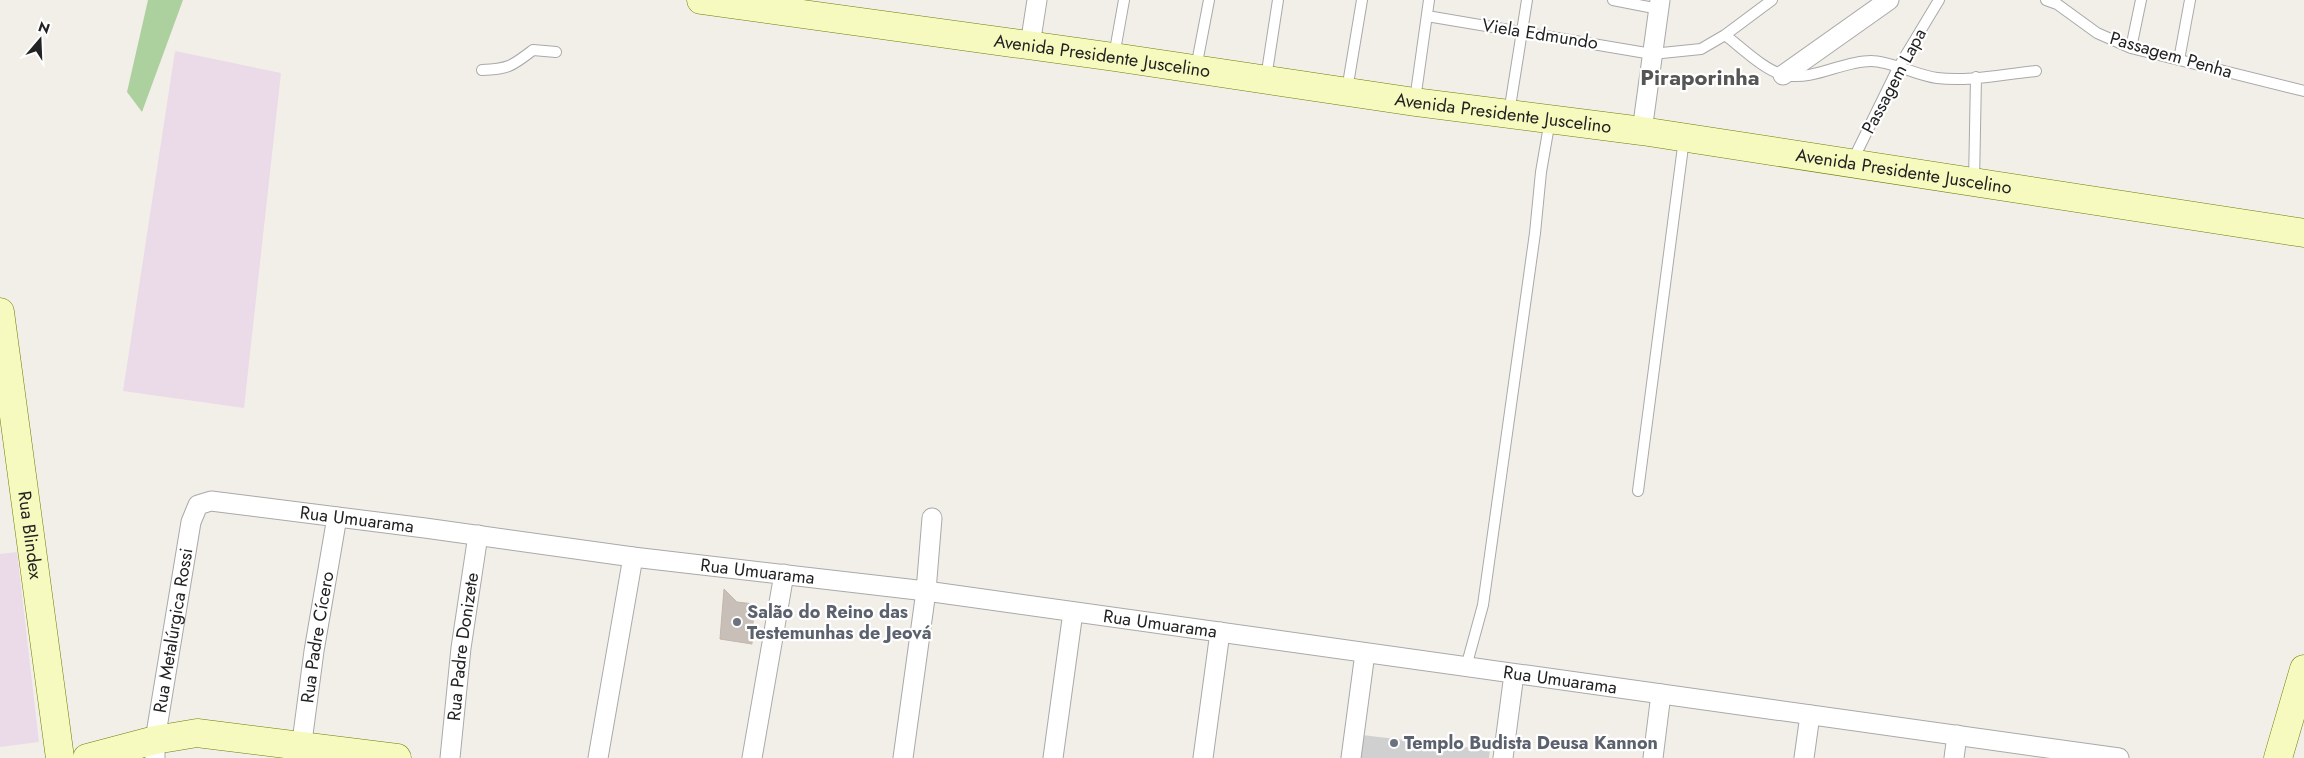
<svg xmlns="http://www.w3.org/2000/svg" width="2304" height="758" font-family="Jost,sans-serif">
<rect width="100%" height="100%" fill="#f2efe9"/>
<!-- industrial -->
<path fill="#ebdbe8" d="M175,51L281,73L244,408L123,391Z
M17,552L39,742L0,747V554Z"/>
<!-- religious -->
<path fill="#d0d0d0" d="M1362,735L1490,750L1489,758H1359Z"/>
<!-- forest -->
<path fill="#add19e" d="M148,0H183L142,112L127,92Z"/>
<!-- building -->
<path fill="#c7bfb8" stroke="#c4b6ab" d="M724,589L737,602L754,604L752,644L720,639Z"/>
<g fill="none" stroke-linecap="round" stroke-linejoin="round">
<!-- lane casing -->
<g stroke="#a9a9a9" stroke-width="12">
<path id="lane" d="M1613,0L1659,9
M2046,0L2057,4L2097,33L2131,48L2304,91
M1427,16L1652,54L1701,49L1725,35C1741,47 1766,72 1785,75C1814,81 1842,61 1871,61C1891,61 1915,75 1937,78C1969,82 2004,74 2036,71
M1725,35L1772,0
M2131,48L2141,0
M1114,56L1124,0
M2179,60L2190,0
M1196,68L1209,0
M482,70C509,69 512,66 533,50L556,52
M1266,78L1278,0
M1347,90L1362,0
M1415,100L1429,0
M1509,113L1527,0
M1852,162L1898,68L1939,0
M1974,182L1976,77
M1638,491L1684,139
M1466,667L1483,605L1535,233L1541,172L1550,120"/>
</g>
<!-- street casing -->
<g stroke="#a9a9a9" stroke-width="21">
<g id="street">
<path d="M1030,45L1037,0"/>
<path d="M1783,75L1889,0"/>
<path d="M1642,131L1660,0"/>
<path id="s1" d="M300,757L314,651L337,517"/>
<path id="s2" d="M155,758V740L191,522L198,505L211,501L425,528L633,557L926,591L2119,758"/>
<path id="s3" d="M450,758L461,648L478,535"/>
<path d="M598,758L633,557"/>
<path d="M752,758L784,574"/>
<path d="M903,758L926,591L932,518"/>
<path d="M1053,758L1073,612"/>
<path d="M1203,758L1220,632"/>
<path d="M1351,758L1365,653"/>
<path d="M1503,758L1514,674"/>
<path d="M1653,758L1661,694"/>
<path d="M1804,758L1810,715"/>
<path d="M1954,758L1957,735"/>
</g>
</g>
<!-- secondary casing -->
<g stroke="#707d05" stroke-width="29">
<g id="secondary">
<path id="s4" d="M701,0L1114,57L1415,102L1642,131L2304,233"/>
<path id="s5" d="M0,312L60,758"/>
<path d="M87,758L155,740L197,733L397,758"/>
<path d="M2278,758L2304,669"/>
</g>
</g>
<!-- lane -->
<use href="#lane" stroke="#fff" stroke-width="10"/>
<!-- street -->
<use href="#street" stroke="#fff" stroke-width="19"/>
<!-- secondary -->
<use href="#secondary" stroke="#f7fabf" stroke-width="28"/>
</g>
<!-- markers -->
<g fill="#6b7280" stroke="#fff" stroke-width="2">
<circle cx="737" cy="622" r="5"/>
<circle cx="1394" cy="743" r="5"/>
</g>
<g text-anchor="middle" dominant-baseline="central" stroke-width="4.5" stroke-linejoin="round" paint-order="stroke">
<!-- street labels -->
<g font-size="18" fill="#222" stroke="#fff">
<text transform="translate(1540 34) rotate(9)">Viela Edmundo</text>
<text stroke="none"><textPath href="#s4" startOffset="405">Avenida Presidente Juscelino</textPath></text>
<text transform="translate(2171 55) rotate(16)">Passagem Penha</text>
<text transform="translate(1894 81) rotate(-62)">Passagem Lapa</text>
<text stroke="none"><textPath href="#s4" startOffset="810">Avenida Presidente Juscelino</textPath></text>
<text stroke="none"><textPath href="#s4" startOffset="1215">Avenida Presidente Juscelino</textPath></text>
<text stroke="none"><textPath href="#s2" startOffset="418">Rua Umuarama</textPath></text>
<text stroke="none"><textPath href="#s5" startOffset="225">Rua Blindex</textPath></text>
<text stroke="none"><textPath href="#s2" startOffset="822">Rua Umuarama</textPath></text>
<text stroke="none"><textPath href="#s2" startOffset="1228">Rua Umuarama</textPath></text>
<text stroke="none"><textPath href="#s2" startOffset="129">Rua Metalúrgica Rossi</textPath></text>
<text stroke="none"><textPath href="#s1" startOffset="121">Rua Padre Cícero</textPath></text>
<text stroke="none"><textPath href="#s3" startOffset="112">Rua Padre Donizete</textPath></text>
<text stroke="none"><textPath href="#s2" startOffset="1632">Rua Umuarama</textPath></text>
</g>
<!-- worship labels -->
<g font-size="18" font-weight="bold" fill="#5b616d" stroke="#fff" text-anchor="start">
<text x="747" y="612">Salão do Reino das<tspan x="747" dy="21">Testemunhas de Jeová</tspan></text>
<text x="1404" y="743">Templo Budista Deusa Kannon</text>
</g>
<!-- district labels -->
<g font-size="22" font-weight="bold" fill="#555" stroke="#fff">
<text x="1700" y="77">Piraporinha</text>
</g>
</g>
<!-- north arrow -->
<g transform="translate(40 40) rotate(19)" stroke="#ffffff" stroke-width="4" paint-order="stroke">
<path d="M0-4L9 19L0 12L-9 19Z" fill="#222222"/>
<text y="-8" font-size="14" font-weight="bold" text-anchor="middle" fill="#222222">N</text>
</g>
</svg>
